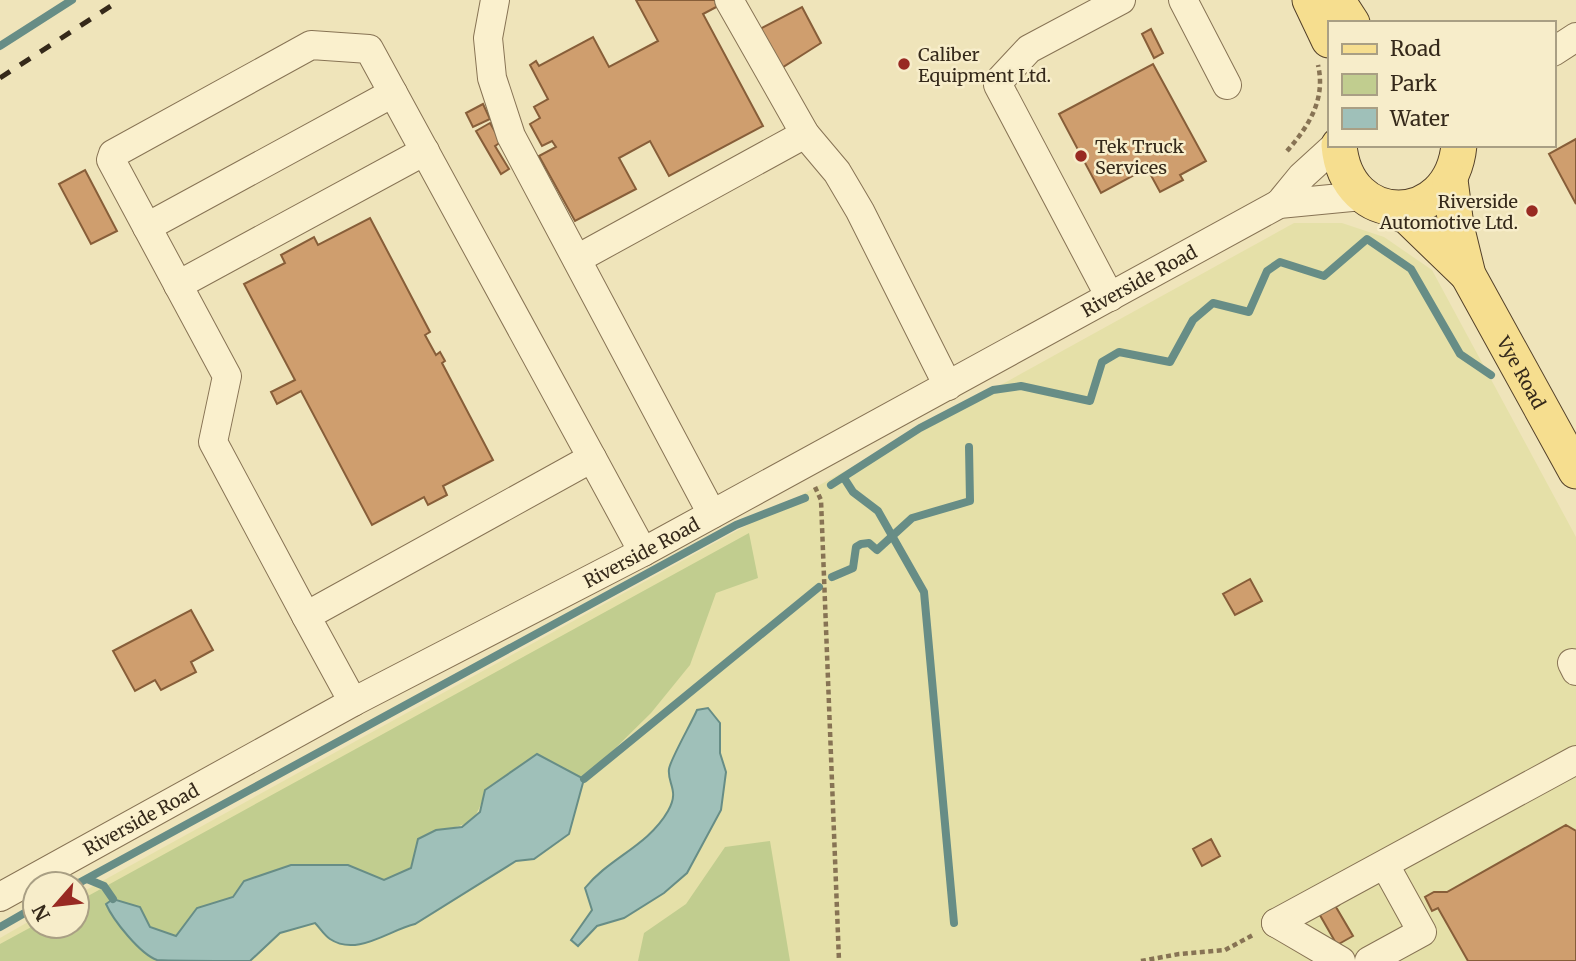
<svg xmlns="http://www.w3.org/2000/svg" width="1576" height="961" font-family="Merriweather,serif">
<rect width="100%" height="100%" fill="#efe4ba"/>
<!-- farmland -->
<path fill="#e5e0a8" d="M1294,223H1342L1384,237L1432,270L1576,537V961H0V938L35,918V926H77V895Z"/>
<!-- green -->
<path fill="#c1cd8f" d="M749,533L758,578L716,593L690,665L651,713L584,779L537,755L485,790C477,823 469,826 436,830L411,868L384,880L348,865H291L244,881L233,897L197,908L176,936L150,927L113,899L169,961H0V944L35,925L77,926V902Z
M770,841L790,961H638L644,933L686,904L725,847Z"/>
<!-- water -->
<path fill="#9fc0b9" stroke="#678d86" stroke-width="2" d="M708,708L720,723V753L726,772L721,810L687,873L664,893L624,918L597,926L578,946L571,940L592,910L585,888C609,858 648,846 668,811C680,790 667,784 669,769C670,760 692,722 697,710Z
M537,754L584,779L569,834L534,859L516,861L415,924C389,930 357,957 330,939C324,935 320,928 315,923L280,933L250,961C229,961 173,961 157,960C140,954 113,920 106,904L113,899L140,907L150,927L176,936L197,908L233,897L244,881L291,865H348L384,880L411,868L418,839L436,830L462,827L480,812L485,790Z"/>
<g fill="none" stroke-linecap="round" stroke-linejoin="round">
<!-- stream -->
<path stroke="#678d86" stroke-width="8" d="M0,46L72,0
M844,478L853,492L878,511L924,592L954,923
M831,485L920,428L993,390L1021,386L1090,401L1102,362L1119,352L1170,362L1193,320L1213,303L1249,312L1267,271L1280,262L1324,276L1367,239L1411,269L1460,354L1491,375
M832,577L853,568L856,547L861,544L869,543L877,550L912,518L970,501L969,447
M584,779L819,587
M87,879L104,886L113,899
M77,884L736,525L805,498
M0,927L35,907"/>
</g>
<!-- building -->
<path fill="#cf9e6e" stroke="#875e39" stroke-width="2" d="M636,0H717L720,5L703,14L763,126L669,176L650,141L619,158L636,189L575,221L539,156L556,147L552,141L542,146L530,124L540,118L534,107L548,99L530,65L536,61L539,66L593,37L609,67L658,41Z
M802,7L821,43L780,69L760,29Z
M1151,29L1163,53L1154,58L1142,34Z
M1153,64L1206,161L1180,175L1183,180L1160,192L1147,168L1101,193L1059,114Z
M483,104L490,119L473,127L466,113Z
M490,123L501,142L495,146L509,169L501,174L476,131Z
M1576,139V204L1549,154Z
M85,170L117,231L91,244L59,184Z
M370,218L430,332L425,335L436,355L440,352L445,361L442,363L493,460L443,486L447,495L428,505L424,497L372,525L301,391L277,404L271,392L295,380L244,284L285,263L281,255L314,237L318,245Z
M1250,579L1262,601L1235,615L1223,594Z
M191,610L213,650L191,662L196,672L161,690L155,680L135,691L113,651Z
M1566,825L1576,831V961H1468L1438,908L1432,911L1425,897L1434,892H1447Z
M1211,839L1220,856L1202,866L1193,849Z
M1336,899L1339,905L1336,907L1353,936L1337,945L1317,910Z"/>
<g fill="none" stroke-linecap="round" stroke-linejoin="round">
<!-- minor casing -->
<g stroke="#877354" stroke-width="30">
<g id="minor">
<path d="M495,0L488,38L492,78L511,136L712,514"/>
<path d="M729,0L805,134L837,172L860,211L948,386"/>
<path d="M1183,0L1227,85"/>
<path d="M1553,52L1576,37"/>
<path d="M1279,204L1302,176L1336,145"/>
<path d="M147,227L393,93"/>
<path d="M577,259L805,134"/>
<path d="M178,285L425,151"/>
<path d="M1110,297L998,85L1000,80L1029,49L1121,0"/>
<path d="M306,616L213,442L227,376L111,160L113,154L311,45L369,49L592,458"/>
<path d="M1572,663L1576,671"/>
<path d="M353,702L306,616L592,458L643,552"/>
<path id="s1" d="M0,897L353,702L643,552L1279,204L1362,196"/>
<path d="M1276,923L1576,760"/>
<path d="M1276,923L1341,961"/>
<path d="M1369,961L1422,932L1385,865"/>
</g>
</g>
<!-- major casing -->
<g stroke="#534029" stroke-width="37">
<g id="major">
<path d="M1310,0L1329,40"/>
<path d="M1337,0L1352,23"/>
<path d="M1339,145C1346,229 1451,229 1459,145"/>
<path id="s2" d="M1450,180L1456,226L1468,275L1576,471"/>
<path d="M1389,208L1408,217L1468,275"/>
</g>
</g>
<!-- path -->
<path stroke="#877354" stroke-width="4.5" stroke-dasharray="5 3.5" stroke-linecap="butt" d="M1287,151C1309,126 1326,99 1318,65
M815,487L821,500L839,961
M1141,961L1179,954L1225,950L1253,935"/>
<!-- minor -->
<use href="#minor" stroke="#faf0cd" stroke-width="28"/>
<!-- major -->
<use href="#major" stroke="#f6de8f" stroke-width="35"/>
<!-- rail -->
<path stroke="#35291a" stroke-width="5" stroke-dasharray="12 12" stroke-linecap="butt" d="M0,78L120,0"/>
</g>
<!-- markers -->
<g fill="#982a22" stroke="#f7edca" stroke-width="2.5">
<circle cx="904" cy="64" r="7"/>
<circle cx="1081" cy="156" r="7"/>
<circle cx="1532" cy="211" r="7"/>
</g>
<g text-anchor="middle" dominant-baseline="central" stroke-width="5" stroke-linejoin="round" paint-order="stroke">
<!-- poi labels -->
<g font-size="18" fill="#35291a" stroke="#f7edca" text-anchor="start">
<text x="918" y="54">Caliber<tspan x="918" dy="21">Equipment Ltd.</tspan></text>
<text x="1095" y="146">Tek Truck<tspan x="1095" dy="21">Services</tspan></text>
<text x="1518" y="201" text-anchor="end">Riverside<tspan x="1518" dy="21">Automotive Ltd.</tspan></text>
</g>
<!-- street labels -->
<g font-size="18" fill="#35291a" stroke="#f7edca">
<text stroke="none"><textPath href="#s1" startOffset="1295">Riverside Road</textPath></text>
<text stroke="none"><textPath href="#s2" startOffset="208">Vye Road</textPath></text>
<text stroke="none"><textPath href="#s1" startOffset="728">Riverside Road</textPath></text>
<text stroke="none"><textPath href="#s1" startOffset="161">Riverside Road</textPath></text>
</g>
</g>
<!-- legend -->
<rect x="1328" y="21" width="228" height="126" fill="#f7edca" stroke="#a99f84" stroke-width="2"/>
<rect x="1342" y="44" width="35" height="10" fill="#f6de8f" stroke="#a99f84" stroke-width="2"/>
<text x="1390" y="56" font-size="21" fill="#35291a">Road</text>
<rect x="1342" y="74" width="35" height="21" fill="#c1cd8f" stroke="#a99f84" stroke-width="2"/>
<text x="1390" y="91" font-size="21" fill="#35291a">Park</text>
<rect x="1342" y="108" width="35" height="21" fill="#9fc0b9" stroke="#a99f84" stroke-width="2"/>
<text x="1390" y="126" font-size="21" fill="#35291a">Water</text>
<!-- north arrow -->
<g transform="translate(56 905) rotate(242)"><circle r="33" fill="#f7edca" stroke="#a99f84" stroke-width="2"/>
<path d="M0-5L12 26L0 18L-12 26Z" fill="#982a22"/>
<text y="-10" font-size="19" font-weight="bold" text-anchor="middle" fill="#35291a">N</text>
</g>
</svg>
